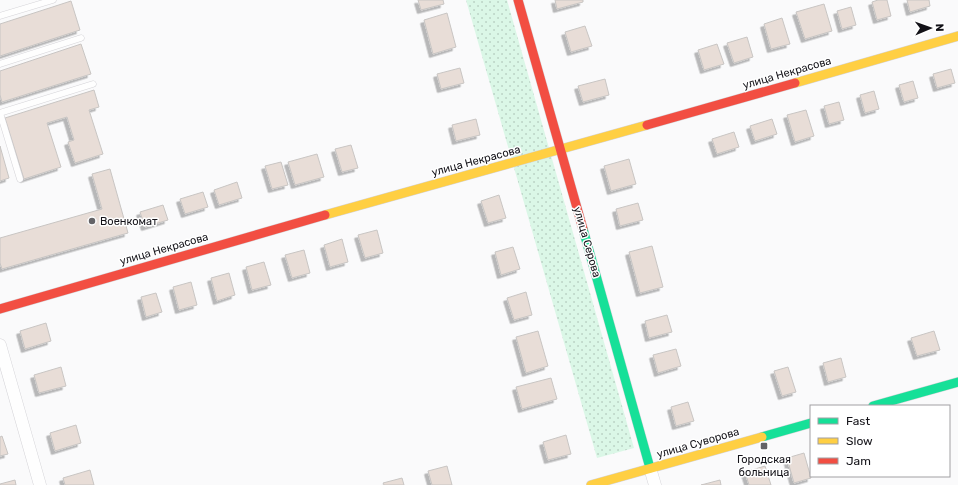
<svg xmlns="http://www.w3.org/2000/svg" width="958" height="485" font-family="Rubik,sans-serif">
<defs>
<pattern id="park-dots" width="8" height="8" patternUnits="userSpaceOnUse"><rect width="8" height="8" fill="#dbf7e7"/><path d="M2 2h.1M6 6h.1" fill="none" stroke="#bbd3c5" stroke-width="1.8" stroke-linecap="round"/></pattern>
<filter id="shadow"><feDropShadow dx="-3.5" dy="3.5" stdDeviation="0" flood-color="#0004"/></filter>
</defs>
<rect width="100%" height="100%" fill="#fafafb"/>
<!-- park -->
<path fill="url(#park-dots)" d="M466,0H507L634,448L597,458Z"/>
<!-- building -->
<path fill="#e8ddd7" stroke="#c8c5c3" filter="url(#shadow)" d="M418,0H443L444,4L421,10Z
M555,0H583V2L557,9Z
M878,0H887L891,16L877,20L872,2Z
M907,0H929L930,6L910,12Z
M71,1L80,30L0,56V24Z
M824,4L832,31L805,39L796,12Z
M851,7L856,25L842,29L837,11Z
M447,13L456,47L433,54L424,20Z
M782,18L790,44L771,49L764,24Z
M585,26L592,46L571,52L565,32Z
M747,37L753,57L734,63L727,43Z
M81,44L91,74L2,102L0,95V71Z
M717,44L724,64L704,70L698,50Z
M460,68L464,83L441,89L437,74Z
M951,69L955,83L937,88L933,74Z
M605,79L609,95L583,102L578,86Z
M913,81L918,98L904,102L899,85Z
M94,90L99,107L89,110L103,154L75,163L68,142L74,140L67,117L47,123L61,167L24,179L5,118Z
M874,91L879,109L865,113L860,95Z
M839,102L844,120L829,124L824,106Z
M806,110L814,136L795,142L787,115Z
M476,119L480,135L456,141L452,125Z
M772,119L777,134L755,141L750,126Z
M734,132L739,147L717,154L712,139Z
M351,145L358,168L342,172L335,149Z
M0,146L9,178L0,181Z
M317,154L324,177L295,185L288,162Z
M629,159L636,184L611,191L604,166Z
M281,162L288,185L272,189L265,166Z
M110,169L128,233L2,269L0,263V238L102,209L92,174Z
M237,182L242,198L219,205L214,190Z
M203,192L208,207L185,214L180,199Z
M499,195L506,218L488,223L481,201Z
M638,203L643,220L620,226L616,209Z
M163,205L168,220L145,227L140,212Z
M377,230L383,253L365,258L358,235Z
M342,239L348,262L330,267L324,245Z
M652,246L663,287L640,293L629,252Z
M513,247L520,269L501,275L495,252Z
M304,250L310,273L292,278L285,255Z
M264,262L271,285L252,290L246,267Z
M229,273L235,295L217,301L211,278Z
M191,282L197,305L179,310L173,287Z
M526,292L532,315L514,320L507,298Z
M156,293L162,312L146,317L141,297Z
M667,315L672,332L649,338L645,321Z
M46,323L51,341L25,349L20,331Z
M538,331L548,366L526,373L516,337Z
M934,331L940,350L917,356L911,338Z
M676,349L681,366L658,373L653,355Z
M841,358L846,377L828,382L823,363Z
M61,367L66,386L39,393L34,375Z
M788,367L796,392L782,396L774,371Z
M551,378L557,399L522,409L516,387Z
M688,402L694,421L676,426L671,407Z
M76,425L81,443L55,451L50,433Z
M566,435L571,454L548,460L543,442Z
M2,436L8,454L0,456V437Z
M804,453L811,478L794,483L787,458Z
M447,466L452,485H432L428,471Z
M765,466L771,485H749L745,472Z
M90,470L94,485H65L63,478Z
M402,478L404,485H384L383,483Z
M15,480L16,485H0V484Z
M720,480L721,485H701Z"/>
<g fill="none" stroke-linecap="round" stroke-linejoin="round">
<!-- lane casing -->
<g stroke="#d5d4d8" stroke-width="7">
<path id="lane" d="M0,16L53,0
M0,64L81,38
M20,179L0,113L93,84"/>
</g>
<!-- street casing -->
<g stroke="#d5d4d8" stroke-width="13">
<path id="street" d="M0,345L40,485
M650,468L655,485"/>
</g>
<!-- fast casing -->
<g stroke="#d5d4d8" stroke-width="10">
<path id="fast" d="M583,229L650,468
M873,406L958,382
M762,437L811,423"/>
</g>
<!-- slow casing -->
<g stroke="#d5d4d8" stroke-width="10">
<path id="slow" d="M795,83L958,36
M325,215L647,125
M591,485L762,437"/>
</g>
<!-- jam casing -->
<g stroke="#d5d4d8" stroke-width="10">
<path id="jam" d="M518,0L583,229
M647,125L795,83
M0,309L325,215"/>
</g>
<!-- lane -->
<use href="#lane" stroke="#fefefe" stroke-width="6"/>
<!-- street -->
<use href="#street" stroke="#fefefe" stroke-width="12"/>
<!-- fast -->
<use href="#fast" stroke="#16e098" stroke-width="9"/>
<!-- slow -->
<use href="#slow" stroke="#ffcf43" stroke-width="9"/>
<!-- jam -->
<use href="#jam" stroke="#f24e42" stroke-width="9"/>
</g>
<!-- markers -->
<g fill="#646367" stroke="#fff" stroke-width="1.5">
<circle cx="92" cy="221" r="4"/>
<rect x="760" y="442" width="8" height="8" rx="2"/>
</g>
<g text-anchor="middle" dominant-baseline="central" stroke-width="3" stroke-linejoin="round" paint-order="stroke">
<!-- street labels -->
<g font-size="11" fill="#131218" stroke="#fff">
<text transform="translate(787 73) rotate(-16)">улица Некрасова</text>
<text transform="translate(476 161) rotate(-15)">улица Некрасова</text>
<text transform="translate(587 242) rotate(74)">улица Серова</text>
<text transform="translate(164 249) rotate(-16)">улица Некрасова</text>
<text transform="translate(698 443) rotate(-16)">улица Суворова</text>
</g>
<!-- poi labels -->
<g font-size="11" fill="#131218" stroke="#fff" text-anchor="start">
<text x="100" y="221">Военкомат</text>
<text x="764" y="459" text-anchor="middle">Городская<tspan x="764" dy="13">больница</tspan></text>
</g>
</g>
<!-- legend -->
<rect x="810" y="405" width="140" height="72" fill="#ffffff" stroke="#a1a0a3"/>
<rect x="818" y="418" width="20" height="6" fill="#16e098" stroke="#a1a0a3"/>
<text x="846" y="425" font-size="12" fill="#131218">Fast</text>
<rect x="818" y="438" width="20" height="6" fill="#ffcf43" stroke="#a1a0a3"/>
<text x="846" y="445" font-size="12" fill="#131218">Slow</text>
<rect x="818" y="458" width="20" height="6" fill="#f24e42" stroke="#a1a0a3"/>
<text x="846" y="465" font-size="12" fill="#131218">Jam</text>
<!-- north arrow -->
<g transform="translate(930 28) rotate(88)" stroke="#ffffff" stroke-width="3" paint-order="stroke">
<path d="M0-3L7 15L0 10L-7 15Z" fill="#131218"/>
<text y="-6" font-size="11" font-weight="bold" text-anchor="middle" fill="#131218">N</text>
</g>
</svg>
